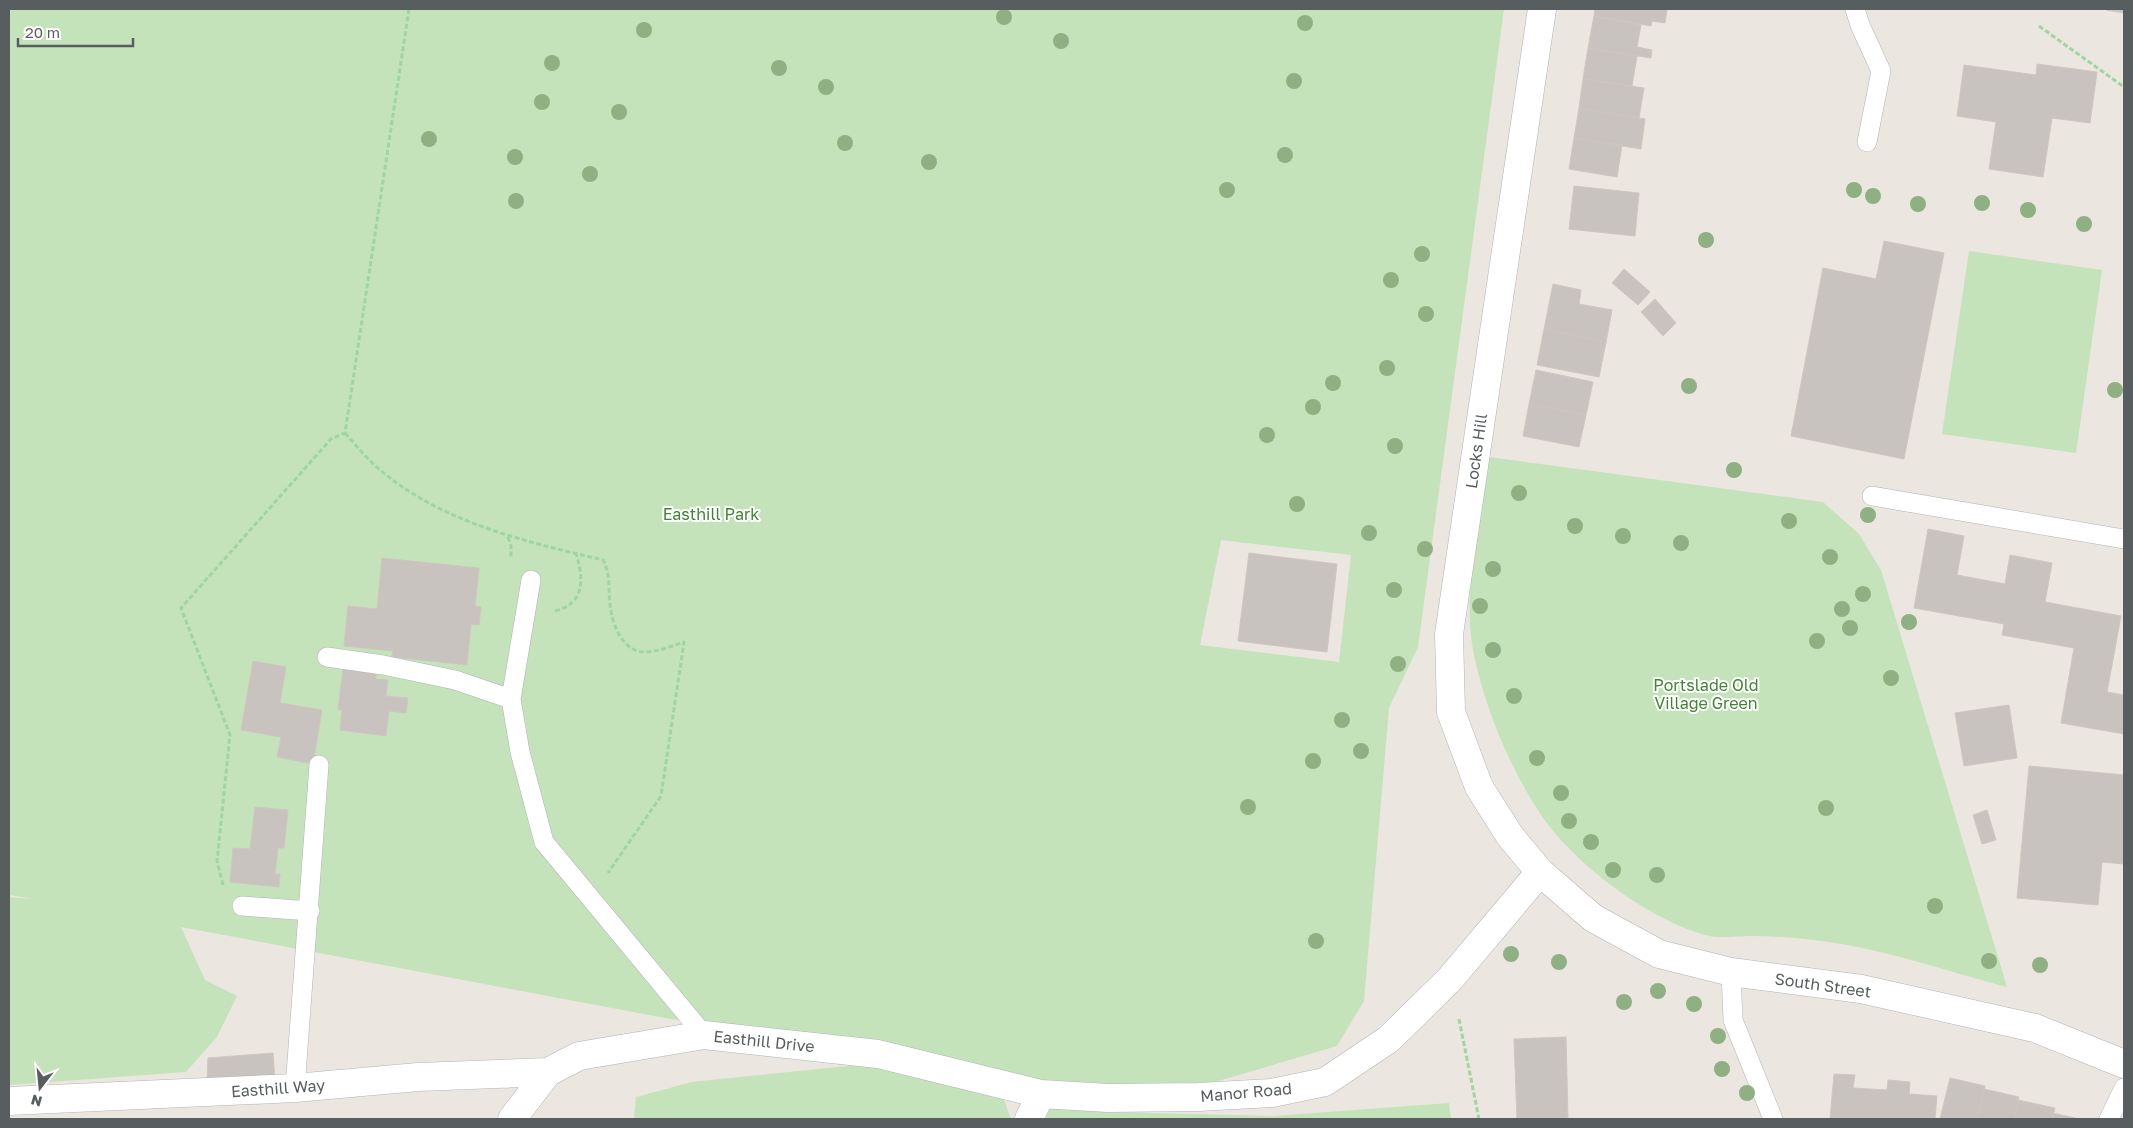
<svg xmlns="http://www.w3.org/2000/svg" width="2133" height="1128" font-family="'Golos Text',sans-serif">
<rect width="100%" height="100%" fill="#ebe6df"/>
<!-- green -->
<path fill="#c4e3bb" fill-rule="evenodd" d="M9,9H1504L1418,647L1389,708L1364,1001L1337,1046L1113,1112L1274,1116L1449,1103L1451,1119H1047L1037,1079L665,1018L181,927L205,980L237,996L217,1037L186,1072L9,1085V897L33,899L9,895ZM1221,540L1351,555L1339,662L1200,645Z
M1969,251L2102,270L2076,453L1942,434Z
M1489,457L1823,502L1859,534L1881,570L2007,987C1946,971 1884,949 1821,941C1797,938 1774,936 1750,936C1736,936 1719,939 1705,935C1655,921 1596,879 1561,840C1518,794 1474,689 1470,625C1467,569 1481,512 1489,457Z
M906,1060L997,1081L1011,1119H634L636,1097L692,1082Z"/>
<!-- building -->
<path fill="#c8c3bf" stroke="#d0c6be" d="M1595,9H1667L1665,23L1652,21L1651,26L1594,16Z
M2106,9H2124V13L2106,10Z
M1594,16L1641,25L1637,47L1652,50L1651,58L1588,48Z
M1588,48L1637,56L1632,86L1583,79Z
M2037,64L2097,72L2090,123L2052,118L2043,177L1989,169L1996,122L1957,116L1964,65L2036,75Z
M1583,79L1644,88L1639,118L1579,108Z
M1579,108L1645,119L1641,149L1574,138Z
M1574,138L1622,145L1617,177L1569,169Z
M1574,186L1639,193L1635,236L1569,229Z
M1884,241L1944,253L1904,459L1791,436L1823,268L1876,279Z
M1624,269L1650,292L1638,305L1612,283Z
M1553,284L1581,290L1579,304L1612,310L1606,342L1544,329Z
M1655,299L1676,323L1663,336L1641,312Z
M1544,329L1606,342L1599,377L1537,365Z
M1536,370L1593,382L1586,415L1529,404Z
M1529,404L1586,415L1579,447L1523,436Z
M1928,529L1964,536L1957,575L2005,584L2010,555L2052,563L2045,602L2121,616L2107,692L2124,695V734L2061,723L2074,648L2002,635L2004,624L1914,608Z
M1249,553L1337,564L1327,652L1238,641Z
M382,558L479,568L475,606L481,607L479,625L471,624L467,665L392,657L393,651L344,646L348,606L377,609Z
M253,661L286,667L280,703L322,710L313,764L277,757L281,737L241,730Z
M343,669L376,674V679L388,680L386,696L408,698L406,713L389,711L386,736L340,730L342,710H338Z
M2009,705L2017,758L1964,766L1955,713Z
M2029,766L2124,775V864L2102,862L2098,905L2017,898Z
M255,807L288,810L284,848H278L275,874H280L279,887L230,882L233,848L250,849Z
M1987,810L1996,840L1982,844L1973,815Z
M1566,1037L1568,1118L1517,1119L1514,1039Z
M273,1053L275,1082H207L208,1058Z
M1834,1074L1855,1075L1853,1088L1887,1090L1888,1080L1910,1082L1909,1094L1937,1096L1935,1119H1830Z
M1950,1078L1985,1086L1977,1119H1940Z
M1984,1089L2019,1097L2014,1119H1977Z
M2018,1100L2055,1108L2052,1119H2014Z
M2053,1113L2079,1119H2052Z"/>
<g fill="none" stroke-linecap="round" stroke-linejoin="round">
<!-- service casing -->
<g stroke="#b0b4b7" stroke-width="20">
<path id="service" d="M1855,9L1860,25L1881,71L1867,142
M1872,496L2124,539
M531,580L511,699L520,752L544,842L704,1035
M327,657L383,665L455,680L511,699
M242,906L310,911
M1731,972L1733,1020L1773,1119
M295,1088L319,765
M2109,1119L2124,1088"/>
</g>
<!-- minor casing -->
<g stroke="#b0b4b7" stroke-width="29">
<path id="minor" d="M9,1101L295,1088L418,1077L548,1072
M512,1119L548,1072L579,1056L704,1035L878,1054L1041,1094
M1029,1119L1041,1094L1108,1098L1198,1097L1272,1093L1325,1082L1389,1039L1450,979L1540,872"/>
</g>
<!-- tertiary casing -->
<g stroke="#b0b4b7" stroke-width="29">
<path id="tertiary" d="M1542,9L1449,634L1451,712L1479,787L1510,836L1540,872L1593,918L1659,954L1731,972L1861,989L2035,1028L2124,1064"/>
</g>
<!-- path -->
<path stroke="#9fd5a1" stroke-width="3" stroke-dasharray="5 2.5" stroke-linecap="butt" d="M2039,26L2124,87
M345,433C356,445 367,459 379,469C442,523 524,541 603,560C611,574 608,589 610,605C612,624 623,654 647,652C660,651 672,646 684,642L661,796L608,873
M508,537L511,546V558
M555,611C585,604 584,578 576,554
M223,885L217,861L230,735L181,608L331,439L345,433L409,9
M1459,1019L1479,1119"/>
<!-- service -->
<use href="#service" stroke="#fff" stroke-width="19"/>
<!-- minor -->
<use href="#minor" stroke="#fff" stroke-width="28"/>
<!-- tertiary -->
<use href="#tertiary" stroke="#fff" stroke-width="28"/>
</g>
<!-- trees -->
<g fill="#8eb082">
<circle cx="1004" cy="17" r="8"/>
<circle cx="1305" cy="23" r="8"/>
<circle cx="644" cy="30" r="8"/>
<circle cx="1061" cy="41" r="8"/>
<circle cx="552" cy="63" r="8"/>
<circle cx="779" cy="68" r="8"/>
<circle cx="1294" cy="81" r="8"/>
<circle cx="826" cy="87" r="8"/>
<circle cx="542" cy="102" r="8"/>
<circle cx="619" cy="112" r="8"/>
<circle cx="429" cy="139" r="8"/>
<circle cx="845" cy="143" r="8"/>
<circle cx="1285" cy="155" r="8"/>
<circle cx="515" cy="157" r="8"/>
<circle cx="929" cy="162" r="8"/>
<circle cx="590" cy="174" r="8"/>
<circle cx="1227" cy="190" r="8"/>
<circle cx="1854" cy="190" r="8"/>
<circle cx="1873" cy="196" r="8"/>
<circle cx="516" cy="201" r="8"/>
<circle cx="1982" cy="203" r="8"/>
<circle cx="1918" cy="204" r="8"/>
<circle cx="2028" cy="210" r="8"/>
<circle cx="2084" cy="224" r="8"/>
<circle cx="1706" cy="240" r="8"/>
<circle cx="1422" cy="254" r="8"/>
<circle cx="1391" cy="280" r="8"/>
<circle cx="1426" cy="314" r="8"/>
<circle cx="1387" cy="368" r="8"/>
<circle cx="1333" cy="383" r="8"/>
<circle cx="1689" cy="386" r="8"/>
<circle cx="2115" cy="390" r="8"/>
<circle cx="1313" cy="407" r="8"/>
<circle cx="1267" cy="435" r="8"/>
<circle cx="1395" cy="446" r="8"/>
<circle cx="1734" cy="470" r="8"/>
<circle cx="1519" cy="493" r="8"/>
<circle cx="1297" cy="504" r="8"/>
<circle cx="1868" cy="515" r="8"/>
<circle cx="1789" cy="521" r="8"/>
<circle cx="1575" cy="526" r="8"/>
<circle cx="1369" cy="533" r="8"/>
<circle cx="1623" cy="536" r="8"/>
<circle cx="1681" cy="543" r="8"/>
<circle cx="1425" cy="549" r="8"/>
<circle cx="1830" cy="557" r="8"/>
<circle cx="1493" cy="569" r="8"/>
<circle cx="1394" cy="590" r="8"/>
<circle cx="1863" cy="594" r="8"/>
<circle cx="1480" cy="606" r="8"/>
<circle cx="1842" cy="609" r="8"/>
<circle cx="1909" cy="622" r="8"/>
<circle cx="1850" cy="628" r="8"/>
<circle cx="1817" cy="641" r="8"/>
<circle cx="1493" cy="650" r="8"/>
<circle cx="1398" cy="664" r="8"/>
<circle cx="1891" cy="678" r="8"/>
<circle cx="1514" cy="696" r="8"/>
<circle cx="1342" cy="720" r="8"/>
<circle cx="1361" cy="751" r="8"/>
<circle cx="1537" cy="758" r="8"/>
<circle cx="1313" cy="761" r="8"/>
<circle cx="1561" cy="793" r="8"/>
<circle cx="1248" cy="807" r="8"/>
<circle cx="1826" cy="808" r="8"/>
<circle cx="1569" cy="821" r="8"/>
<circle cx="1591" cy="842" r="8"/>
<circle cx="1613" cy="870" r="8"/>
<circle cx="1657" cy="875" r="8"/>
<circle cx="1935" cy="906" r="8"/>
<circle cx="1316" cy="941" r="8"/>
<circle cx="1511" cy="954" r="8"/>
<circle cx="1989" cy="961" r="8"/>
<circle cx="1559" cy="962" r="8"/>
<circle cx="2040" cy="965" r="8"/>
<circle cx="1658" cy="991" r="8"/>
<circle cx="1624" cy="1002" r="8"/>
<circle cx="1694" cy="1004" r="8"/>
<circle cx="1718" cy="1036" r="8"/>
<circle cx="1722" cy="1069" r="8"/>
<circle cx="1747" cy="1093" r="8"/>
</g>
<g text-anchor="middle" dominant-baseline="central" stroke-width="4" stroke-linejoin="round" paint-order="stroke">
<!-- street labels -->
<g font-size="16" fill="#585e60" stroke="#fff">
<text transform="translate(1476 451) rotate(-82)">Locks Hill</text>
<text transform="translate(1823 985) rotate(8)">South Street</text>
<text transform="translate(764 1041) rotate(6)">Easthill Drive</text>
<text transform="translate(278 1088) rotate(-4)">Easthill Way</text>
<text transform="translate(1246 1092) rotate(-5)">Manor Road</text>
</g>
<!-- park labels -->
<g font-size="16" fill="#428335" stroke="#fff">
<text x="711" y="514">Easthill Park</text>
<text x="1706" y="685">Portslade Old<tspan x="1706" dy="18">Village Green</tspan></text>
</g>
</g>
<!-- border -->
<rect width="2133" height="1128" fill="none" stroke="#585e60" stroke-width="20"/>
<!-- north arrow -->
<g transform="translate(40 1088) rotate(196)" stroke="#ffffff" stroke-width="4" paint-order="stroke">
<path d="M0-4L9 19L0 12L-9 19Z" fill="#585e60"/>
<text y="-8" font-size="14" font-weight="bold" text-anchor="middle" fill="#585e60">N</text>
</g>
<!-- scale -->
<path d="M18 38v8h115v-8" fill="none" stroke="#585e60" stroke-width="2.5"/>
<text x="25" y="38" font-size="15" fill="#585e60" stroke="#ffffff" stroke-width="4" paint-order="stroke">20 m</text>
</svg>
